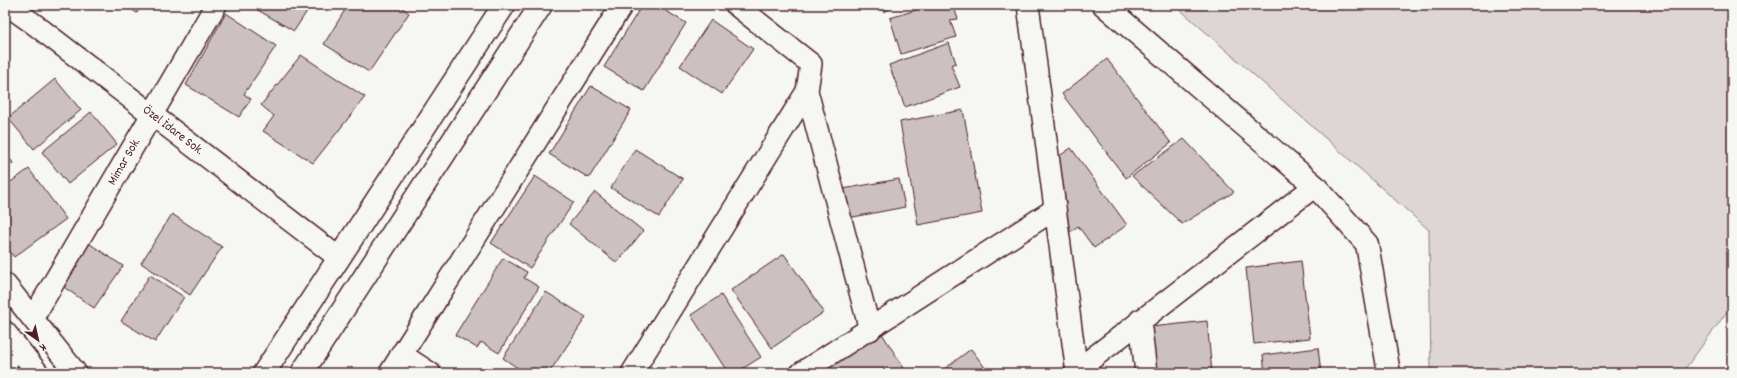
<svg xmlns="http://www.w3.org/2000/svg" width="1737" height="378" font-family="Dekko,sans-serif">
<rect width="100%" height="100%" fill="#f6f6f2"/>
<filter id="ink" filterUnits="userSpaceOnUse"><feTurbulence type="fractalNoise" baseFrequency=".025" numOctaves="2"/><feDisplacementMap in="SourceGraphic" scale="8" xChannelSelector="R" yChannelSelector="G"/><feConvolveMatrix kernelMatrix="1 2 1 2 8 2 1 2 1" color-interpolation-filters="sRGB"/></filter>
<g filter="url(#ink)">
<!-- green -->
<path fill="#ddd6d5" stroke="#947a80" d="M1175,5H1732V305L1682,373H1431L1429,230Z"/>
<!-- building -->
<path fill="#ccc1c0" stroke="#4a1f2b" d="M125,5H141L137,13Z
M249,5H311L294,31Z
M348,5H399L409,13L369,72L324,44Z
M642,5H656L686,23L644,91L604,67Z
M879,5H895L884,12Z
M932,5H953L958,19L950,20L956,37L901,54L890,18Z
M226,13L276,46L244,94L251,99L239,117L186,85Z
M711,20L753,49L722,94L680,66Z
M949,43L956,63L951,65L960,87L905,107L889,65Z
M301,55L365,97L313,163L263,131L274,116L261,105Z
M1107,59L1171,143L1126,178L1062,94Z
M55,79L81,110L34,149L8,118Z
M591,86L631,110L589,178L549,154Z
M963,110L982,213L918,225L900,122Z
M91,112L117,144L68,184L42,152Z
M1184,139L1234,192L1182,224L1132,176Z
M1071,148L1127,225L1094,248L1078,226L1063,237L1055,159Z
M635,149L683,179L659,217L611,188Z
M5,152L13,163L5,170Z
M29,169L66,219L14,257L5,245V186Z
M535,176L574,202L530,268L491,243Z
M899,179L905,207L848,218L843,189Z
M595,192L643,231L617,263L569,224Z
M172,214L222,247L190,295L141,263Z
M87,242L123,266L94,308L58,283Z
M784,254L824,312L772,348L731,290Z
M503,258L527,272L524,278L539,287L499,353L481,342L477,348L455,335Z
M1301,261L1310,338L1254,344L1246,268Z
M150,275L184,297L155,342L121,321Z
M546,292L586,317L549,373H525L503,358Z
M721,295L761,357L736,373H728L691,315Z
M1207,321L1212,373H1156L1151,327Z
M881,332L907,373H819Z
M1318,348L1321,373H1265L1263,355Z
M971,349L989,373H939Z"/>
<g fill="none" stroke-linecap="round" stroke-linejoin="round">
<!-- minor casing -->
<g stroke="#4a1f2b" stroke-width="24">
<g id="minor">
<path id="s1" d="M7,5L34,24L339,258"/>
<path d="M736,5L811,64L807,91L870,330"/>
<path d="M1028,5L1077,373"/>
<path d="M5,284L76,373"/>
<path id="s2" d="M33,318L216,5"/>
<path d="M1140,320L1146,373"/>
<path d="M5,332L38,373"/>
<path d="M401,354L430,373"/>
<path d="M5,365L16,346"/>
<path d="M1076,371L1315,186"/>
<path d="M390,373L622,5"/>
<path d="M632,373L807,91"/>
<path d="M801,373L1055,209"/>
</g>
</g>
<!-- tertiary casing -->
<g stroke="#4a1f2b" stroke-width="25">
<path id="tertiary" d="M1104,5L1315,186L1367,244L1389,373"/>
</g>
<!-- secondary casing -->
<g stroke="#4a1f2b" stroke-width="25">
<path id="secondary" d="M264,373L504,5
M302,373L541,5"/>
</g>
<!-- minor -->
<use href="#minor" stroke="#f6f6f2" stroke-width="21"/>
<!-- tertiary -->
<use href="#tertiary" stroke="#f6f6f2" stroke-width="22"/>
<!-- secondary -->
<use href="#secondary" stroke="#f6f6f2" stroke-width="22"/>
</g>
</g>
<g text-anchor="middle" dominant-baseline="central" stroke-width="3" stroke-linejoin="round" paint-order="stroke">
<!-- street labels -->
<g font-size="13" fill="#4a1f2b" stroke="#f6f6f2">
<text stroke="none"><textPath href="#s1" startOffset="208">Özel İdare Sok.</textPath></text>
<text stroke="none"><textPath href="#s2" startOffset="181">Mimar Sok.</textPath></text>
</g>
</g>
<!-- margin -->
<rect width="1737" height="378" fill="none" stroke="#f6f6f2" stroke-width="20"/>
<rect x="10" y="10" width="1717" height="358" fill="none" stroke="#4a1f2b" stroke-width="1.5" filter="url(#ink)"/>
<!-- north arrow -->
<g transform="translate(38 340) rotate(146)" stroke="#f6f6f2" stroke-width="3" paint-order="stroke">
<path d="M0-3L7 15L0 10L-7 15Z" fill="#4a1f2b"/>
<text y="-6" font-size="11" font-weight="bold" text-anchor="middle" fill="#4a1f2b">K</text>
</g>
</svg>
